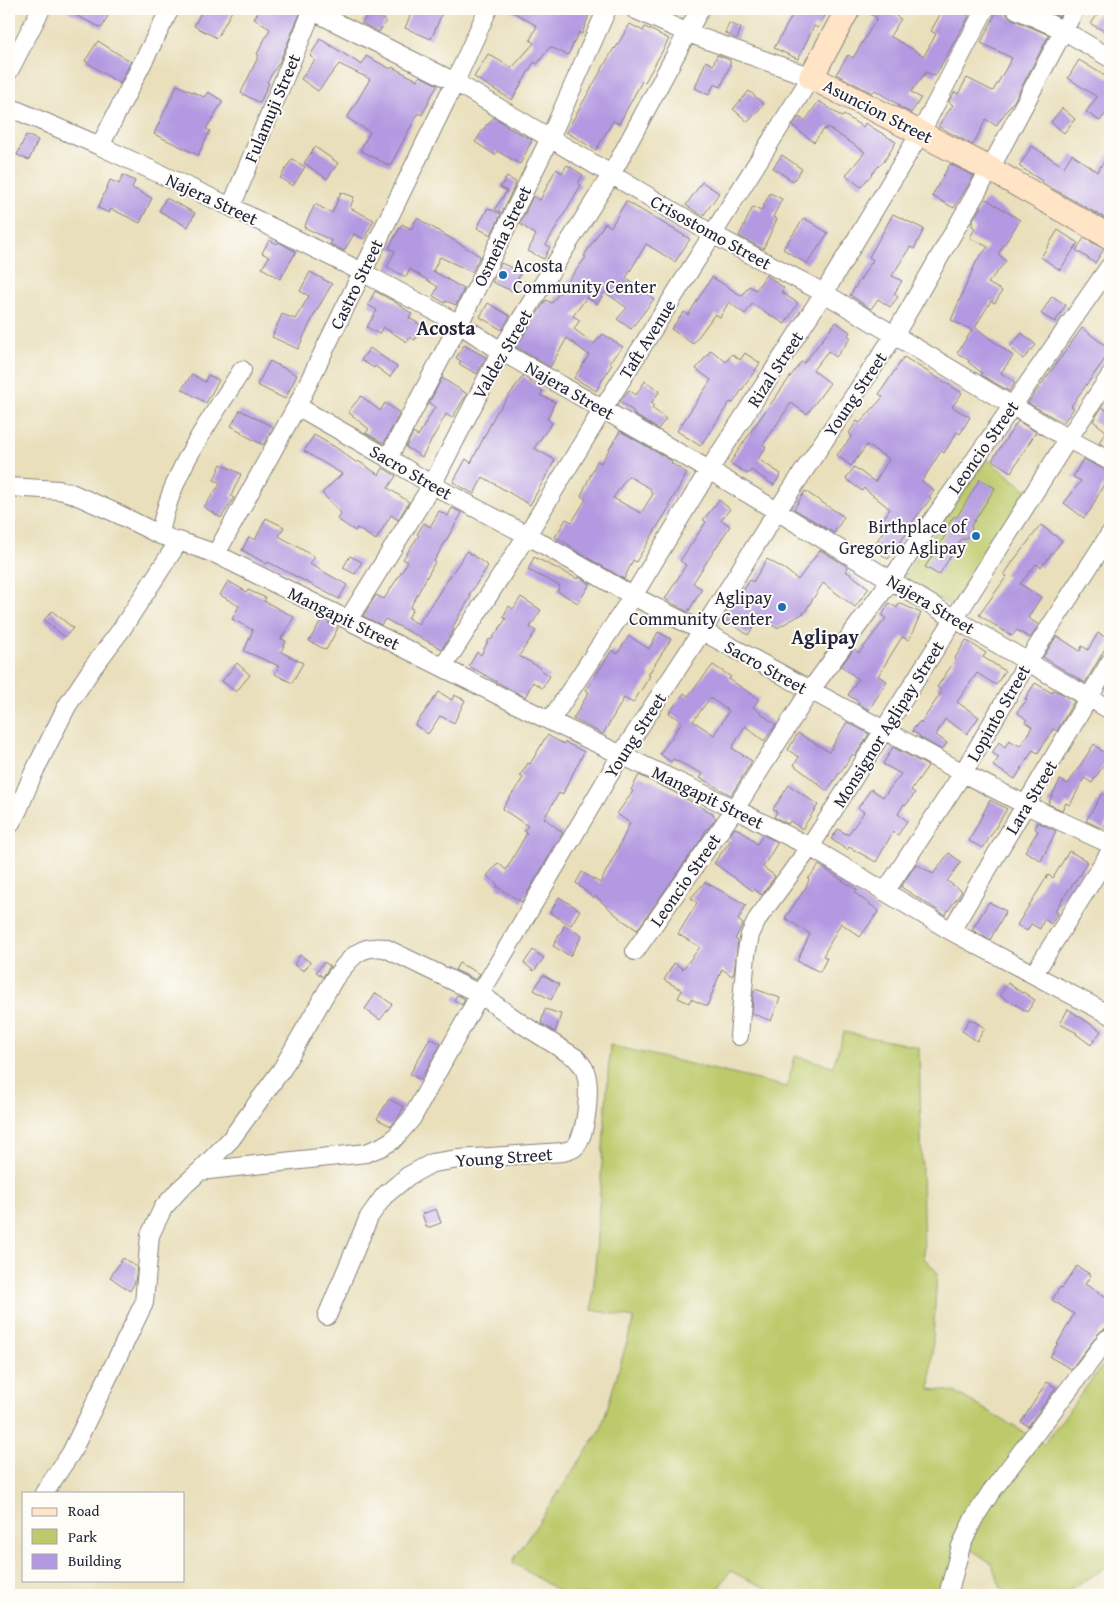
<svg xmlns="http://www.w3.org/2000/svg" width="1119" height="1604" font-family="'Gentium Book Plus',serif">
<rect width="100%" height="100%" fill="#fdfcf7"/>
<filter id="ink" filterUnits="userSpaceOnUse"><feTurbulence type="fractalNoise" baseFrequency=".02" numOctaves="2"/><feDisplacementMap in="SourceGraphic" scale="10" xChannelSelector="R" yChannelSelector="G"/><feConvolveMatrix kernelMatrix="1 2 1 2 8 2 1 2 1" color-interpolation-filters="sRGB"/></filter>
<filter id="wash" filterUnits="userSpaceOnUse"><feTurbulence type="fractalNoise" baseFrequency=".0096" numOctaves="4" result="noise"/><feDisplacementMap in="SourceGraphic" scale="20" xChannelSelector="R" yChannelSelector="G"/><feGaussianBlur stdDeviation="1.12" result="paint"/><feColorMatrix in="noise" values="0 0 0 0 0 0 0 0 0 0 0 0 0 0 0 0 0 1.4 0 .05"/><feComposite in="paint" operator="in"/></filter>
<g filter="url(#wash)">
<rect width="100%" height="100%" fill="#e9dfbb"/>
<!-- green -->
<path fill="#bdca6c" stroke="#707654" d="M987,459L1028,491L952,606L902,579Z
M844,1032L919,1047L924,1258L937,1272L930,1389L955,1392L1044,1444L1110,1355V1565L1061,1595H1004L991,1563L960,1542L944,1595H780L730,1571L714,1595H565L512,1562L601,1429L634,1318L592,1310L610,1045L787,1087L795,1056L833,1066Z"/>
<g id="blocks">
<!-- building -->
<path fill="#b399e1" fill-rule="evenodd" d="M63,9H111L102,28Z
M203,9H233L217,38L194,26Z
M260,9H299L300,14L279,63L267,82L269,83L260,103L241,93L259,55L257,54L270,29L254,19Z
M413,9H444L431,39L405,28Z
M508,9H591L582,34L579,32L568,55L550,47L537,64L534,62L512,100L474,77L488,54L512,68L534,43L530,40L537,26Z
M796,9H829L818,28L814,26L798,59L774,48Z
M862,9H901L896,16L901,19L890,36L924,56L936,34L931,31L943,9H956L969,16L935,76L926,72L911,92L921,98L911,113L898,106L899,105L875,90L872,93L836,74L848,55L853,58L877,18Z
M998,9L1006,10L1007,15L1012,19L1049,35L1013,103H1012L996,126L986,119L973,145L938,126L953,105L949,102L950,99L955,92L958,94L967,78L993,91L1012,58L981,43Z
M1044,9H1063L1059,17L1044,10Z
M1101,9H1110V34L1091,24Z
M370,10L386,21L379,32L362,23Z
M729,23L741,28L737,39L725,33Z
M630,24L643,31L645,27L669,39L645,82L642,81L619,124L613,121L596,150L566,132L614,48L615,49Z
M320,39L362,65L366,56L391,69L392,67L417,80L420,76L438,85L428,101L429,102L422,115L418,113L390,166L360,150L370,132L347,118L370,79L339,64L318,91L301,79L315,60L310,56Z
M98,41L131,62L120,84L85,61Z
M717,55L730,60V65L721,87L714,84L709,95L695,88L706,61L713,65Z
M1079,60L1110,79V108L1100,121L1086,112L1097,97L1068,78Z
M177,85L204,97L208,92L223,101L206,129L210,131L198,155L154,134Z
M749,91L764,104L748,122L733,109Z
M819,101L842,117L844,115L863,127L865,123L896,142L883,163L882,162L861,187L846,175L865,152L827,127L825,130L824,129L814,142L793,126L799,117L805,121Z
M1062,108L1075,119L1064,133L1051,122Z
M494,117L507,125L506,126L532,140L520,164L497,151L495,155L475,142L487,124L488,125Z
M26,135L38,140L29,160L17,155Z
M1032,146L1064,167L1072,154L1097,172L1110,152V221L1041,182L1042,181L1019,166Z
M315,147L338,163L327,179L304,163Z
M782,155L802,169L793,181L773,168Z
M292,159L305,167L293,186L280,178Z
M950,164L974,176L954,208L932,196Z
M567,165L583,175L578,183L581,185L546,245L550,247L544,259L528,251L536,235L520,224L533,196L540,200L556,169L562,173Z
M123,175L135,181L132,188L152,198L140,223L111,209L109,213L98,208L110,180L119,184Z
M507,177L516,182L502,213L495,209L507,191L500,187Z
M702,182L719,193L703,216L686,205Z
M341,192L354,197L350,208L374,220L364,239L354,234L344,251L330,244L332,241L304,227L315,204L332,213Z
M770,193L782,199L773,217L777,219L763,249L739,236L753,207L761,211Z
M166,198L195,213L188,227L159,211Z
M986,199L1020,220L998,254L1006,261L988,283L1002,291L995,303L991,301L975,327L1013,356L1001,373L1015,382L1009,391L981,375L982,373L968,362L969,360L957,353L972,330L951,320L977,260L988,247L970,238L975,228L972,226V221Z
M626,201L690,239L675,262L646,244L626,278L654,299L631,329L617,319L627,308L605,292L597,304L587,297L573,316L580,320L574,329L594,344L603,334L623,347L609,362L612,364L596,391L574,378L589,355L567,338L550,367L516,347L546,300L552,303L586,257L584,256L605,223L611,227Z
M488,208L501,214L491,235L477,228Z
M893,214L924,229L914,249L910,247L892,276L902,281L894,294L898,297L890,307L878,299L871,309L850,295L873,260L869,257Z
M417,218L480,256L472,272L440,257L433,271L464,289L456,305L446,301L445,303L433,296L438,287L410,269L406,277L387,267L395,251L389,248L402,224L411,229Z
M804,218L828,233L807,264L783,249Z
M1058,230L1078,243L1060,270L1041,257Z
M1084,238L1104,249L1095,263L1076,250Z
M269,240L277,244L279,242L296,252L280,279L262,268L269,257L262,253Z
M501,263L521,272L512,291L492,282Z
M310,272L332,284L314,315L298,349L272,337L282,314L295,319L309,296L300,291Z
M766,275L784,288L781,292L798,303L785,324L752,304L745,314L729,302L720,317L715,314L693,344L671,329L684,312L688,315L712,277L742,296L749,286L756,290Z
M375,291L395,302L412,314L409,318L423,326L415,340L410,337L407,342L383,327L379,334L367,327L377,310L368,305Z
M1052,296L1066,305L1055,322L1041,314Z
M488,303L510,316L502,330L480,317Z
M836,322L850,332L848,335L851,338L836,357L828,351L813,370L830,383L807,414L791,403L763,445L766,447L758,459L781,474L774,485L751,470L748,474L730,463L754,427L801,362L804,363Z
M1082,328L1110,349V352L1071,406L1074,408L1063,423L1028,403Z
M1022,333L1036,345L1023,359L1010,347Z
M464,345L486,357L477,374L459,364L461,361L456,358Z
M370,348L397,367L390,377L375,366L374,368L361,360Z
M711,350L726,362L732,354L740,360L745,353L760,363L733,403L730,402L700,446L677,431L711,380L696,369Z
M904,357L962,393L952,407L970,417L960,434L957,432L944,453L941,451L922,481L934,490L929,497L931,498L907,529L909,530L888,559L872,548L885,529L879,525L890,509L864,488L862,491L846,479L854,467L875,482L889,459L867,445L851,466L837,455L852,436L849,433L857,421L860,423L883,397L879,394Z
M270,361L297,375L285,399L257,385Z
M192,374L205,382L208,375L219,380L206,403L182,389Z
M523,376L543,391L540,395L555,402L547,419L552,423L534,448L555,460L530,505L483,477L474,494L453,482L466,459L471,463L497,411H498Z
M442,378L467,394L452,418L446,414L422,457L406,447L413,433L418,436L435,407L429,403Z
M645,381L660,391L651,403L654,404L652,408L666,419L658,429L633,414L634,412L620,401L629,390L636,395Z
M361,396L380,411L385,403L400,413L384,443L366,433L369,429L348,412Z
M1102,407L1110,413V449L1099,443L1106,431L1093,421Z
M240,410L273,427L263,445L241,433L242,432L231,426Z
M1018,421L1036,432L1011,472L992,460Z
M620,431L672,461L671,463L687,473L669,505L670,506L636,562L633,560L624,579L571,548V546L555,537L566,519L572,522L586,499L581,496L597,461L601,463ZM628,476L651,489L650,492L653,494L641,513L613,498Z
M314,435L335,447L357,463L358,461L379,475L383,468L396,476L388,488L409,502L398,520L391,515L376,540L357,528L355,531L337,519L341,513L322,493L342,474L304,451Z
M1083,459L1110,472L1091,509L1084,518L1064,503L1081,481L1073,477Z
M221,464L241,474L231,496L234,498L221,518L204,507L221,483L214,480Z
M980,479L995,488L971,526L972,529L966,539H961L939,575L925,567L948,531L947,528L953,517H957Z
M805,491L844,517L834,533L794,509Z
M719,500L730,509L721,520L730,526L693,583L702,589L688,612L665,599L686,565L680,561L706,522L703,520Z
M452,508L462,513L434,561L435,562L410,608L413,609L408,618L418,624L467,551L488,566L469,595L471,596L452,628L454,629L442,649L385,619L381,625L363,616L376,595L384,599L408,562L403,559L419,535L417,534L424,523L430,527L439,511L448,516Z
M266,518L284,527L279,536L315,557L310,564L347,585L339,599L268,562L267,564L242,550L249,537L255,540Z
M1041,525L1062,541L1041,567L1036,564L1020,584L1041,597L1028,618L1039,625L1030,638L1017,630L1012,636L979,615L1007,576L1004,575L1014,560Z
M820,550L848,567L846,571L869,588L855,607L823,583L804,613L777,628L759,619L748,635L723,618L737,596L739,597L750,580L753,582L767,559L786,570L798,580Z
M350,556L362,562L355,574L343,568Z
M534,557L578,579L579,577L590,584L578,603L557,591L560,586L528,570Z
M228,581L247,592L248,590L266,598L264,601L294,617L281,639L286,641L281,652L303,663L292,683L275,674L279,666L244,651L253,630L232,619L239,606L220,595Z
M521,597L541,610L530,627L536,631L519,656L541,668L540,669L550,676L542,688L533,682L525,697L497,682L469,666L477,652L481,655L489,639L491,640L506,619L503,617L509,606L513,609Z
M889,603L897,608L899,603L921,613L909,640L902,637L878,676L887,681L869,710L858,704L859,702L848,695L858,679L841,666L854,649L859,653L886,618L882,616Z
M52,611L73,628L65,637L44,620Z
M322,619L338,628L326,650L309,641Z
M658,632L671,639L648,675L650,676L633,703L624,698L603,734L573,719L589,692L586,690L612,650L617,654L629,636L649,649Z
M1098,633L1110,640L1085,683L1043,657L1057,636L1080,651L1082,646L1088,650Z
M966,640L986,653L983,657L1005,671L996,685L977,673L957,702L979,717L967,734L945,719L936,735L947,743L942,750L919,737L920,736L912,731L920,721L921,723L942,691L937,687L956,659L955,658Z
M237,663L250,675L236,692L222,681Z
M713,665L731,677L729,679L759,699L753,707L776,725L764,741L745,726L732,748L752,761L731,795L700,778L703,774L673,759L671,762L660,754L682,722L669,713L684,693L688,696ZM710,698L729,711L714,735L693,721Z
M1035,683L1052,693L1053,690L1057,692V691L1074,701L1057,731L1053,729L1038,753L1033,750L1015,779L993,766L999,757L992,753L999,742L1005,747L1009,740L1020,746L1032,727L1025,722L1027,720L1017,712L1027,700L1025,699Z
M439,692L452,700L454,695L465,700L454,723L440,716L428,734L415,725Z
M847,722L869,734L855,756L853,754L827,791L794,765L799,757L788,750L798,733L829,752Z
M547,735L564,744L565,742L584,752L562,795L559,793L544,818L563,833L550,852L551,853L522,902L497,887L498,885L487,876L498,863L506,870L527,833L524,831L528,826L502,809L523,778L520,776L528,763L530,764Z
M1094,744L1109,757L1092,783L1084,778L1070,805L1066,803L1062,810L1048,804L1060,780L1068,784Z
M893,747L928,766L911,790L915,793L906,805L904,804L898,814L907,821L898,835L893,832L876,862L849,847L847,850L831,839L838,829L848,835L864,812L858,808L871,789L883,797L901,774L883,764Z
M639,775L672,791L714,814L713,816L716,818L708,829L707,828L700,841L637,930L621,919L595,896L594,898L576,883L582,872L600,883L617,851L630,823L617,814L633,791L631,790Z
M789,785L818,805L802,829L790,821L788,824L774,817L777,812L773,809Z
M1102,794L1110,799V816L1103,829L1086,821Z
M990,800L1007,809L983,848L969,841Z
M1038,822L1056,831L1041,861L1025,851L1038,831L1035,829Z
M735,828L742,831L757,844L763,835L778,842L763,867L775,876L762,895L754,889L753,891L714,863L731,840L727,838Z
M1069,851L1087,861L1080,876L1079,875L1061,901L1055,911L1058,913L1051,924L1044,919L1040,929L1031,924L1027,931L1017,925L1048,875L1053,878Z
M949,853L961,862L947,881L962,891L945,915L901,887L916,864L933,874Z
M819,865L857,890L855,893L879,911L860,937L841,923L823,956L827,958L820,972L797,961L810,934L785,918L805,889L809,880L808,879Z
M705,882L746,905L738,920L743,924L735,939L738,941L734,973L732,976L722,969L707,1006L691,999L689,1003L678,998L682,990L664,980L674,963L683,969L700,947L678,934L697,903L691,898Z
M559,897L580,910L571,925L550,913Z
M989,902L1006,911L990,940L972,930Z
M565,925L582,936L570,956L553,946Z
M533,950L544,958L534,971L524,963Z
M300,955L310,962L304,971L294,965Z
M324,962L330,966L323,977L316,972Z
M459,963L480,974L476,980L455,970Z
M543,975L559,984L551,1000L534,990Z
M1008,983L1022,993L1023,992L1035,1000L1027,1012L1012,1002L1011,1003L1000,995Z
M755,989L780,998L771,1021L752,1013L753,995Z
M376,993L392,1004L380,1020L365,1009Z
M457,995L465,999L462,1005L454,1000Z
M545,1009L561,1014L555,1032L541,1023Z
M1068,1009L1101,1031L1091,1045L1076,1034L1077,1033L1060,1024Z
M970,1019L985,1028L977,1041L962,1031Z
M430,1038L441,1044L421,1080L410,1074Z
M389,1099L404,1107L398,1118L391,1126L377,1119Z
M436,1209L441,1223L427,1228L422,1214Z
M123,1258L137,1267L135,1282L130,1291L110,1277Z
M1077,1266L1091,1275L1085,1284L1110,1299V1328L1104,1329L1099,1333L1071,1369L1050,1357L1074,1314L1052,1300L1060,1287L1062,1288Z
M1047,1382L1056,1388L1028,1426L1021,1422Z"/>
</g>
</g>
<g filter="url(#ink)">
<use href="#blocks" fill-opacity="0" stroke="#86807b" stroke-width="1"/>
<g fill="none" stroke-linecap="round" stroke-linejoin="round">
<!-- street casing -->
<g stroke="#86807b" stroke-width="20">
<path id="street" d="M309,9L455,82L712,234L824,293L1068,439L1110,461
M1016,9L1063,30L1110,58
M9,71L41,9
M9,107L100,146L231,207L362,272L459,324L501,351L709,470L955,619L1110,710
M100,146L170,9
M231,207L313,9
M297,406L388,458L432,485L527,535L633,596L702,631L963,773L1026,805L1110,844
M388,458L459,324L550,138L607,9
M9,487L59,490L71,493L116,513L160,535L169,538
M160,535C170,473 209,422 242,370
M216,554L297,406L455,82L488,9
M348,620L432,485L501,351L611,175L700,9
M443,667L527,535L603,409L811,77L688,33L634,9
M550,721L633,596L709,470L824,293L921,132L985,9
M9,826L18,810L33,774L67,706L93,667L121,630L179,541L216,554L550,721L735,809L810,847L951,931L1110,1015
M885,892L963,773L1028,661L1110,534
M951,931L1110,662
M635,951L735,809L810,691L891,580L1110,266
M1034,974L1110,852
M739,1036L746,955L750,935L758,918L810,847L1068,439L1110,376
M327,1316L369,1217L384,1196L408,1176L432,1163L459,1159L563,1152C566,1151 571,1150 574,1148C587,1136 591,1087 585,1071C584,1066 579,1062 576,1058L522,1024L480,994L621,755L702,631L777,511L894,336L990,169L1075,9
M44,1493L71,1453L144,1303L150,1235L163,1208L179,1190L200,1171L231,1139L282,1069L334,979C350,959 357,945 385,948L480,994L412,1118L393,1140L381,1147L366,1153L200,1171
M948,1595L961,1546L974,1518L991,1492L1107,1339L1110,1338"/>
</g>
<!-- secondary casing -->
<g stroke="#86807b" stroke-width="26">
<path id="secondary" d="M848,9L811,77L990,169L1110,237"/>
</g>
<!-- street -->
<use href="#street" stroke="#fff" stroke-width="18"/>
<!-- secondary -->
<use href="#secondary" stroke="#ffe4c6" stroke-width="24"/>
</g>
</g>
<!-- markers -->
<g fill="#1f6fb2" stroke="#fdfcf7" stroke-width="2">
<circle cx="503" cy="275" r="5"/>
<circle cx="976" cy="536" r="5"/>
<circle cx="782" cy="607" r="5"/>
</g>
<g text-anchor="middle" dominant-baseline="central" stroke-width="4" stroke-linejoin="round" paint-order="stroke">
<!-- street labels -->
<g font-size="18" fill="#22223b" stroke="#fdfcf7">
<text transform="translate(272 108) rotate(-67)">Fulamuji Street</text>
<text transform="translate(878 111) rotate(27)">Asuncion Street</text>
<text transform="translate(212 199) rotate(25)">Najera Street</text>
<text transform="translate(711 232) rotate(29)">Crisostomo Street</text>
<text transform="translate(502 236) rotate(-64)">Osmeña Street</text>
<text transform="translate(356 284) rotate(-64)">Castro Street</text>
<text transform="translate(647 339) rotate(-58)">Taft Avenue</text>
<text transform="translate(502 354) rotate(-60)">Valdez Street</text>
<text transform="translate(775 369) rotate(-57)">Rizal Street</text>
<text transform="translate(570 390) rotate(30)">Najera Street</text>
<text transform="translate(855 394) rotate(-56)">Young Street</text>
<text transform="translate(983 447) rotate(-55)">Leoncio Street</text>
<text transform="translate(411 472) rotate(30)">Sacro Street</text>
<text transform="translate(931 604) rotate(31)">Najera Street</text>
<text transform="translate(344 618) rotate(26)">Mangapit Street</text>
<text transform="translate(766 667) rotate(29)">Sacro Street</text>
<text transform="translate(998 713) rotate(-60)">Lopinto Street</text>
<text transform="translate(888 724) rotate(-58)">Monsignor Aglipay Street</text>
<text transform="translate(635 735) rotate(-57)">Young Street</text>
<text transform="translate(708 797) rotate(26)">Mangapit Street</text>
<text transform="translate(1031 797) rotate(-59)">Lara Street</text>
<text transform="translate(685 880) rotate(-55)">Leoncio Street</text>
<text transform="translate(504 1157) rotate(-4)">Young Street</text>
</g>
<!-- poi labels -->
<g font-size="18" fill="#22223b" stroke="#fdfcf7" text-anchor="end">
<text x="513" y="265" text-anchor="start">Acosta<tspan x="513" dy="21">Community Center</tspan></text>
<text x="966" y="526">Birthplace of<tspan x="966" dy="21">Gregorio Aglipay</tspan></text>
<text x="772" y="597">Aglipay<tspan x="772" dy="21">Community Center</tspan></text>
</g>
<!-- quarter labels -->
<g font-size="20" font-weight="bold" fill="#22223b" stroke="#fdfcf7">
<text x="446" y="327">Acosta</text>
<text x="825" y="636">Aglipay</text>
</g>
</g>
<!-- margin -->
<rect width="1119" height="1604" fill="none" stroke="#fdfcf7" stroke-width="30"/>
<!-- legend -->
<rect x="22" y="1492" width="162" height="90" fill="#fdfcf7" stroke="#a5a5ac"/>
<rect x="32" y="1508" width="25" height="8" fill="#ffe4c6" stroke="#a5a5ac"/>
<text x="68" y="1516" font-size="15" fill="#22223b">Road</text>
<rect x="32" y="1529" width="25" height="15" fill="#bdca6c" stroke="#a5a5ac"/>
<text x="68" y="1542" font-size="15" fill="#22223b">Park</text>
<rect x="32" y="1554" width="25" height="15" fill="#b399e1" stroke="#a5a5ac"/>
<text x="68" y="1566" font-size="15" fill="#22223b">Building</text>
</svg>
